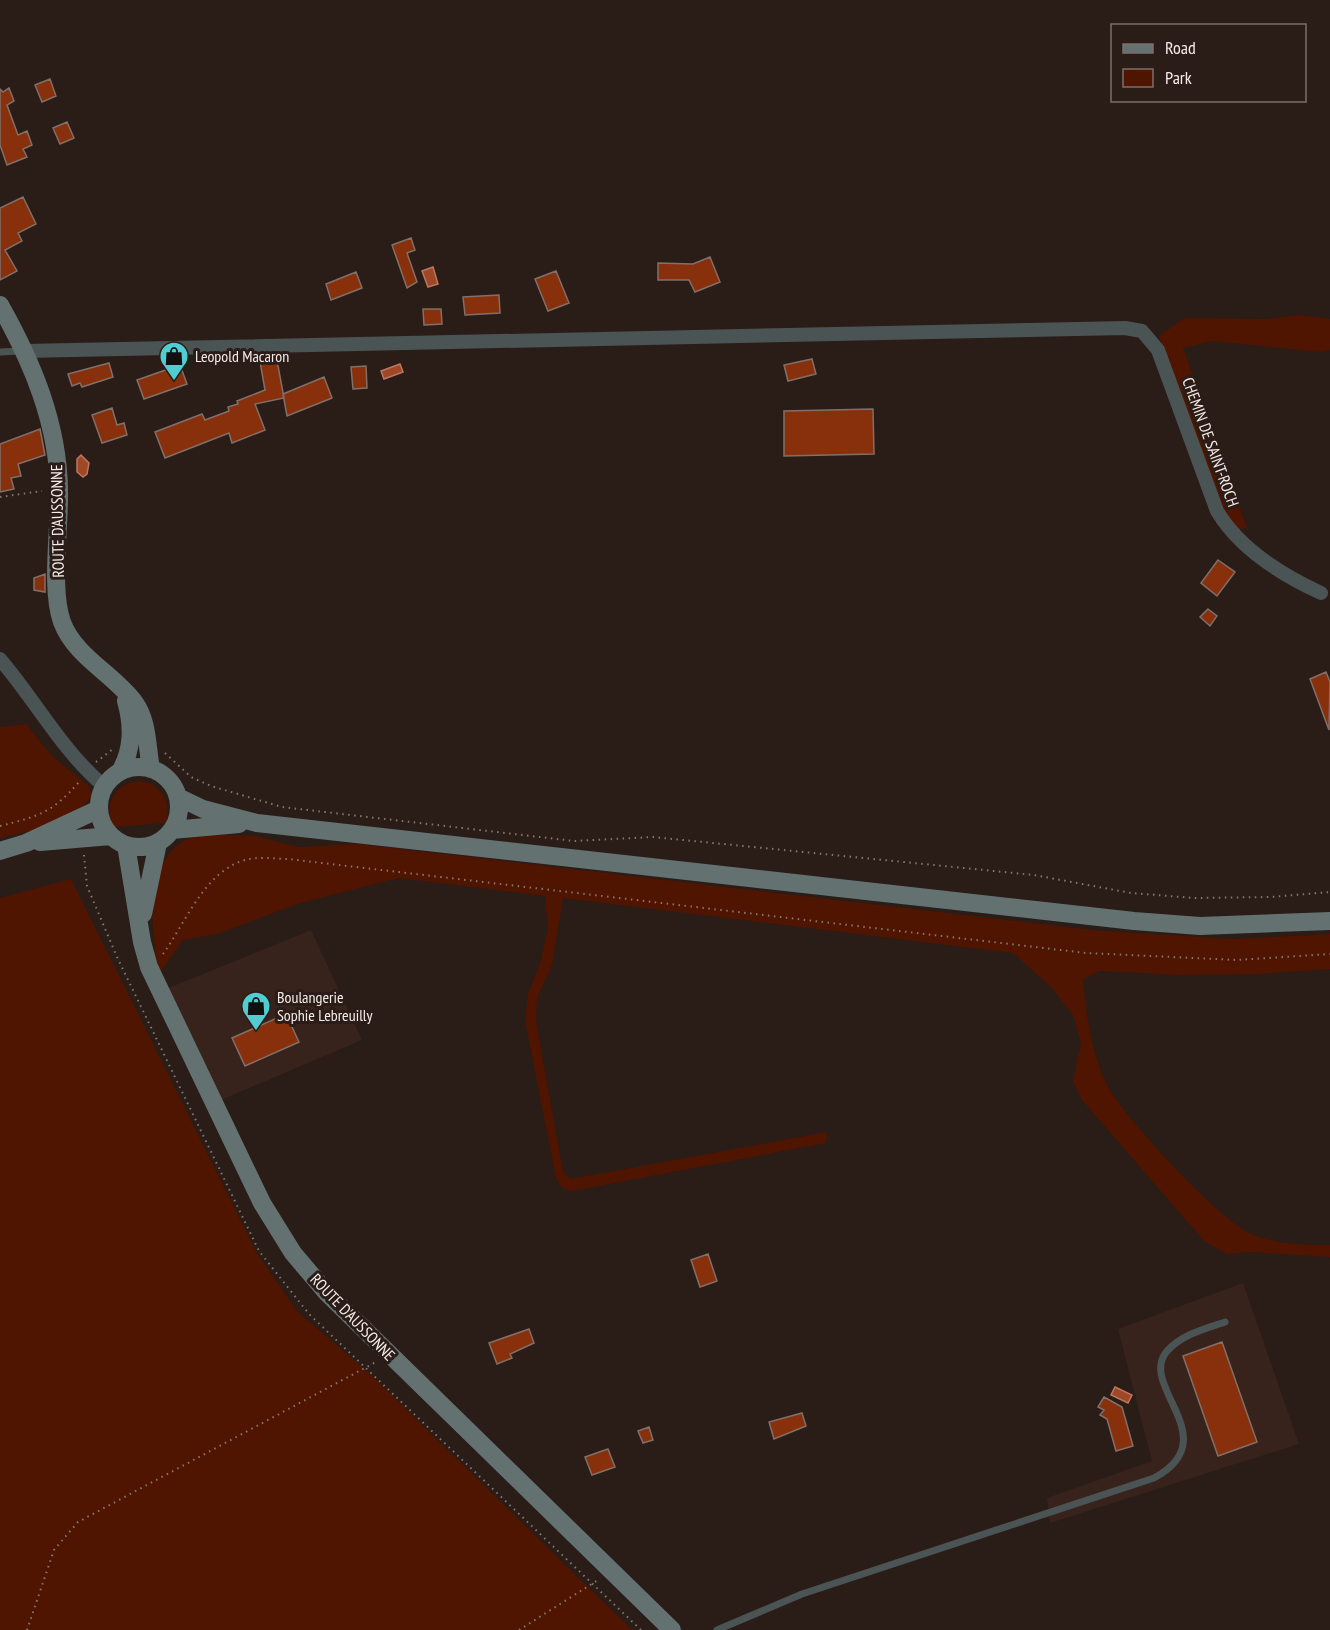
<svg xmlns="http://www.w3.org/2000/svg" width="1330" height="1630" font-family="'PT Sans Narrow',sans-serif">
<rect width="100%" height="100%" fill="#2a1c17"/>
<!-- built -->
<path fill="#37231c" d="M311,930L362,1040L221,1100L166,989Z
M1243,1283L1299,1444L1050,1523L1047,1498L1152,1461L1118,1329Z"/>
<!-- green -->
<path fill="#4f1500" d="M1299,315L1330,319V350L1320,352L1212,341L1183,348L1247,528L1235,530L1224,515L1159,336L1184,318L1268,319Z
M26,724L53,757L89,786L92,796C73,823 31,831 0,838V727Z
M140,781C162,784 172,802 166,823L113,827C103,804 115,783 140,781Z
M255,836L298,847L358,844L1092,930L1232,939L1330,934V969L1260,974L1179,975L1100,971L1083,979C1086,1014 1091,1049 1105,1081C1119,1113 1222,1223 1253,1235C1278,1244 1304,1245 1330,1245V1257L1250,1252L1227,1254L1204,1241L1082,1100L1073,1081L1081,1043L1073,1015L1051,987L1013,953L563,898L552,965L537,998L536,1021L563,1172L571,1179L827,1132L826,1143L572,1191L562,1188L556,1178L525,1021L528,993L540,964L548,928L545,896L399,878L300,903L217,934L183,940L159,974C152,933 141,866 185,840C199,832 238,836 255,836Z
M71,879L258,1255L298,1312L369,1373L632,1630H0V898Z"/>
<!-- water -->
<path fill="#a04727" stroke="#ba7861" stroke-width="1.5" d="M433,267L438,284L428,287L422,271Z
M400,364L403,372L384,379L381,371Z
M81,455L89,463L87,474L83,477L77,472V459Z
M1115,1387L1132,1395L1128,1403L1111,1395Z"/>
<!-- building -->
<path fill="#87300b" stroke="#81706a" stroke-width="1.5" d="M50,79L56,96L42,102L35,85Z
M9,88L14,101L7,105L18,135L27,131L32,145L23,149L27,157L7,165L0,145V89L3,92Z
M67,122L74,138L60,144L53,128Z
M23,197L36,224L18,233L22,241L5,250L17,271L0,280V208Z
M411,238L415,250L407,253L417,282L407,288L392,245Z
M710,257L720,282L695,292L689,280H658V263L693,264Z
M556,271L569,303L548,311L535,279Z
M356,272L362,288L331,300L326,284Z
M499,295L500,313L465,315L463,297Z
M423,309H441L442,324L424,325Z
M276,355L284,398L255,404L265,430L232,443L229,433L165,458L155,432L202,414L205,420L229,411L228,407L238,404L237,401L265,390L259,356Z
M812,359L816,374L788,381L784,365Z
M109,363L113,377L82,387L80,383L72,386L68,374Z
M180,365L187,384L144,399L137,380Z
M366,366L367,388L353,389L351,367Z
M324,377L332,398L287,416L283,394Z
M112,408L117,425L124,423L127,435L102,443L92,415Z
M873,409L874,454L784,456V411Z
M40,429L45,455L18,464L21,476L11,478L14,489L0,492V444Z
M1218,560L1235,572L1217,596L1201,583Z
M45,574V592L34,590V578Z
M1208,609L1217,616L1210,626L1200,617Z
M1326,672L1330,682L1329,730L1310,679Z
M286,1014L299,1042L245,1066L232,1038Z
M708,1254L717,1281L700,1287L691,1260Z
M529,1329L534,1343L510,1354L512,1358L497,1364L489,1343Z
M1222,1342L1257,1442L1218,1456L1183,1356Z
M1104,1397L1122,1407L1133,1446L1116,1451L1107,1419L1100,1415L1104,1410L1098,1407Z
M802,1413L806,1426L774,1439L769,1422Z
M649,1427L653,1440L643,1443L638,1431Z
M608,1449L615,1467L592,1475L585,1457Z"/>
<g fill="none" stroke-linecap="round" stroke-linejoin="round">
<!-- path -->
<path stroke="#847873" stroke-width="2" stroke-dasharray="1.5 4.5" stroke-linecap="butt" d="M0,497L42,491
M165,753L191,777L211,786L282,807L574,841L653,837L1034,875L1131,893L1194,898L1271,897L1330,892
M96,762L113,749
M0,826C39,816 52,813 79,782
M84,855L87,886L117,957L259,1251L309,1314L641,1630
M163,954C186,922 205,871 245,860C258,856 275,859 288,859L1086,953L1237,960L1330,954
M27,1630L54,1550L78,1522L376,1362
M519,1630L598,1580"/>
<!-- lane -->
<path stroke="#4b5454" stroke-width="7" d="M0,352L21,351
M717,1630L802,1594L1154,1478C1228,1438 1135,1385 1168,1350C1183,1334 1205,1329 1225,1322"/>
<!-- street -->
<path stroke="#4b5454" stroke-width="14" d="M24,351L1125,328L1142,331L1158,350L1217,511C1239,548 1282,575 1321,593
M0,659C36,701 62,751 105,787"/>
<!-- secondary -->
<path stroke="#647171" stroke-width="18" d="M0,305C32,362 58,423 59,490C60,527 50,589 62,622C75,657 114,674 135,703C148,721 147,748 151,769
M99 807a40 40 0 1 1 80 0a40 40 0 1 1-80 0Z
M120,772C133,749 133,726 126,701
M178,797L203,809L257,823L1134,921L1200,926L1330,921
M172,830L239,824
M40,842L111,836
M126,845L142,942L149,967L262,1203L293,1253L326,1292L672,1630
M0,851L26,843L99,809
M143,914L158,843"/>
</g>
<!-- icons -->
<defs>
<g id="shop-pin" transform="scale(1.5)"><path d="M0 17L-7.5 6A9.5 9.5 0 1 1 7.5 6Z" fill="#51ccd1" stroke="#2a1c17"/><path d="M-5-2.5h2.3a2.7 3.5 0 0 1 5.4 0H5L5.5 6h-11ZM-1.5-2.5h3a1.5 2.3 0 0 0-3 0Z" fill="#111"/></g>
</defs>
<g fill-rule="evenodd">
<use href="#shop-pin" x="174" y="356"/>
<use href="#shop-pin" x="256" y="1006"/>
</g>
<g text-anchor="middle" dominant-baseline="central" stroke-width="6" stroke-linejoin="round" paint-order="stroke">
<!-- poi labels -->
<g font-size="16" fill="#f6ece8" stroke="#2a1c17" text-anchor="start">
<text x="195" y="356">Leopold Macaron</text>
<text x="277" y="997">Boulangerie<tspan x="277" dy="18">Sophie Lebreuilly</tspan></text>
</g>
<!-- street labels -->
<g font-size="16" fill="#f6ece8" stroke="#2a1c17">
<text transform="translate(1211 442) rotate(70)">CHEMIN DE SAINT-ROCH</text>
<text transform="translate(57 521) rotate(-91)">ROUTE D'AUSSONNE</text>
<text transform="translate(353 1317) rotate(46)">ROUTE D'AUSSONNE</text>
</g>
</g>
<!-- legend -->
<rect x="1111" y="24" width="195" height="78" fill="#2a1c17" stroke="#7c6f6b" stroke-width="1.5"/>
<rect x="1123" y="44" width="30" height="9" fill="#647171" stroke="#7c6f6b" stroke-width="1.5"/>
<text x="1165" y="54" font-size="18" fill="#f6ece8">Road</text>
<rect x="1123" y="69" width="30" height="18" fill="#4f1500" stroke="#7c6f6b" stroke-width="1.5"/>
<text x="1165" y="84" font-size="18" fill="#f6ece8">Park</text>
</svg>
